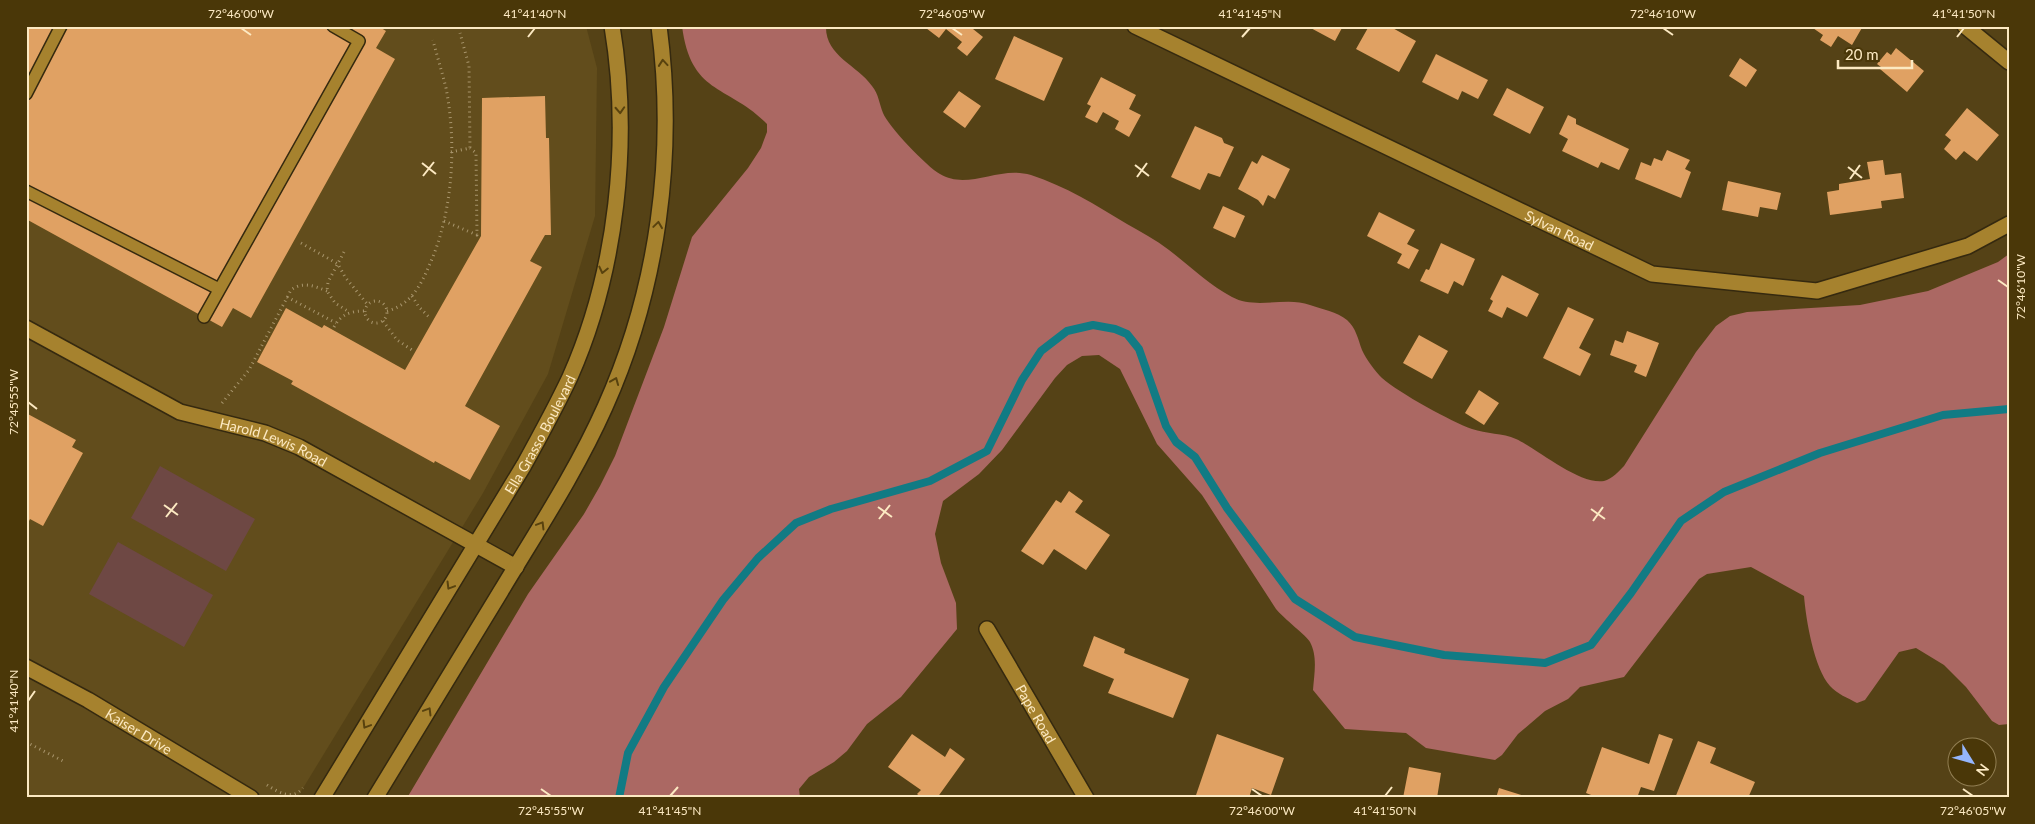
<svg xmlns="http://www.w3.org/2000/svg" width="2035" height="824" font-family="Lato,sans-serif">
<rect width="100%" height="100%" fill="#554216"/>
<!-- built -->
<path fill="#624d1c" d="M26,26H586L597,68L595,216L548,374L483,493L297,798H26Z"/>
<!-- green -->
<path fill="#6e4844" d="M160,466L255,519L226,571L131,518Z
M118,542L213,595L184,647L89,594Z"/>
<!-- forest -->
<path fill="#ab6863" d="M682,26H826C825,56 857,65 872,86C879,95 879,103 883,113C888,126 927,167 940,174C968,191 999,165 1031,175C1065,186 1096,205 1127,224C1141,232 1156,240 1169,250C1190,266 1209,285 1232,297C1256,310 1286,296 1310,305C1322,309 1337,312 1347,320C1356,328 1358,339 1362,350C1366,359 1375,371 1382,378C1399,393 1452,422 1472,429C1486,434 1503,433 1516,439C1538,449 1579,485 1604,481C1612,479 1619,471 1624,466L1696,352L1716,326L1730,316L1747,312L1860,305L1928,291L1998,262L2009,254V724L1999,725L1992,721L1966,687L1944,665L1916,648L1899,652L1865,700L1857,703C1848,698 1837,694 1830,686C1814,668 1806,620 1804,596L1751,567L1707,574L1699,579L1624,677L1580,687L1568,699L1545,711L1518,734L1502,755L1495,760L1426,748L1406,733L1345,729L1313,690C1314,675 1318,657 1310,642C1307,636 1283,618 1276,609L1202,495L1157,444L1120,369L1099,355L1082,356L1067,365L1055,378L1002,450L979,474L943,501L935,534L941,563L956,603L957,629L901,697L867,724L847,751L834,762L809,777L799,789L800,798H407L528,594L584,514L600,486L615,456L664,327L692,237L748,168L761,148L767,132V124C728,84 691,96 682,26Z"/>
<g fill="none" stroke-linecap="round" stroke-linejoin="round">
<!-- stream -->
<path stroke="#117b84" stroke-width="8" d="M619,798L628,753L664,687L723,600L758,558L796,523L831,509L930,481L987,451L1022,380L1041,351L1067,331L1093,325L1115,329L1127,334L1139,349L1166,426L1176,442L1195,457L1227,508L1295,599L1355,637L1444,655L1545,663L1591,645L1631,593L1681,521L1724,492L1820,453L1943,415L2009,409"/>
</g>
<!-- building -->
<path fill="#e0a163" d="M26,26H378L386,31L376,48L395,59L251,318L233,308L222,327L26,219Z
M927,26H975L973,29L983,37L967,56L957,48L962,42L946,29L939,38L926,28Z
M1307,26H1343L1335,41Z
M1369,26H1389L1416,41L1399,72L1356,49Z
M1810,26H1863L1852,45L1838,36L1831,47L1820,40L1823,35Z
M1014,36L1063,58L1044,101L995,79Z
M1896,48L1924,71L1907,92L1880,69L1881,67L1877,64L1887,52L1891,55Z
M1436,54L1488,80L1478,99L1462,91L1458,100L1422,82Z
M1740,58L1757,70L1746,87L1729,76Z
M1101,77L1136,95L1129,109L1141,115L1129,137L1115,129L1119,121L1103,112L1097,123L1085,117L1091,106L1087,104Z
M1507,88L1544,107L1530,134L1493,115Z
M959,91L981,106L965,128L943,112Z
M545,96L546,138H549L551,235H545L530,261L542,267L465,406L500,426L470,480L435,461L434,463L291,384L293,381L257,362L286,308L322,328L324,325L405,370L481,236L482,98Z
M1967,108L1999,135L1977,161L1964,151L1956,160L1944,149L1951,140L1945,135Z
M1568,115L1576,119V124L1629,149L1619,170L1601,162L1598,168L1562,151L1568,139L1559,134Z
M1195,126L1222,138L1224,143L1234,147L1220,177L1208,173L1200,190L1171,177Z
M1667,150L1690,160L1685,169L1691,172L1681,198L1635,179L1641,162L1651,166L1654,158L1662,161Z
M1262,155L1290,169L1275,199L1268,195L1263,206L1258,200L1238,189L1252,161L1257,164Z
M1883,160L1885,175L1901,173L1904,198L1881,201L1882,208L1830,215L1827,192L1839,190V184L1870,179L1867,162Z
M1728,181L1781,193L1777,210L1760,207L1758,217L1722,210Z
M1223,206L1245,216L1235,238L1213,228Z
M1379,212L1415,230L1407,244L1419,250L1409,269L1397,263L1402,254L1367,236Z
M1441,243L1475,259L1463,286L1454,281L1448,294L1420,281L1426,269L1429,270Z
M1502,275L1539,294L1527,317L1507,307L1502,318L1488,311L1493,301L1490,299Z
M1568,307L1594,319L1579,348L1591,354L1580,376L1543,358Z
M1627,331L1659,343L1646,377L1634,372L1637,365L1610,355L1615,340L1623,343Z
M1419,335L1448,351L1432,379L1403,363Z
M1479,390L1499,403L1484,425L1465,413Z
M26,413L76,440L72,447L83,453L43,526L30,519L26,527Z
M1069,491L1083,501L1075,512L1110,535L1086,570L1054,549L1043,565L1021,551L1056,500L1061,503Z
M1094,636L1125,649L1124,653L1189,679L1173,718L1108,693L1114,679L1083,666Z
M912,734L945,757L950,748L965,759L937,798H922L917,794L921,790L888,767Z
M1217,734L1284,758L1271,795L1252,788L1249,798H1195Z
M1659,734L1673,739L1654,791L1641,787L1637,798H1599L1586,793L1602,747L1649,764Z
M1698,741L1716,748L1710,763L1755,782L1748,798H1675Z
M1409,767L1441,773L1437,798H1403Z
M1499,788L1528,797L1527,798H1496Z"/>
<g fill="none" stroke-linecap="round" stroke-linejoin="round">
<!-- lane casing -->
<g stroke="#35290f" stroke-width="14">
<path id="lane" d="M26,94L61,26
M26,191L219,289
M204,317L359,41L333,26"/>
</g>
<!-- street casing -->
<g stroke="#35290f" stroke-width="18">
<g id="street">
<path id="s1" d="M1135,26L1652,274L1817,291L1968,246L2009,224"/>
<path d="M1965,26L2009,62"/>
<path id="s2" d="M26,328L180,412L265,433L299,447L516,567"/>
<path id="s3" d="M987,629L1086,798"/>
<path id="s4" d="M26,667L88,700L251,798"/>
</g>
</g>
<!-- secondary casing -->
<g stroke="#35290f" stroke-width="18">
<g id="secondary">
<path id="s5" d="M322,798L524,465C540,436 556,407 570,377C617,271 631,140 612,26"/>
<path d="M375,798C417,729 459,660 501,591C537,531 576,472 605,407C658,289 676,155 659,26"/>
</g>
</g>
<!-- path -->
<path stroke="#a9966d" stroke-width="3" stroke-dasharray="1 4" stroke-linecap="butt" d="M451,152L470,148L469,66L460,33
M444,221L477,235L476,153L470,148
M301,243L338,264L345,277L368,305
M344,252L328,282L327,291L335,303L349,312
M412,296L419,307L430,318
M287,297L336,323
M365 312a11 11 0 1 1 22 0a11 11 0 1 1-22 0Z
M387,311C410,305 420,287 429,266C453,213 457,145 446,88C442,72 437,56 433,40
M383,321L397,340L412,350
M334,327C341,314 351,311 365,311
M222,403L249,370L291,290C303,281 314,286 327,291
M26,742L65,762
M267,785C278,792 292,801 303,788"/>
<!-- lane -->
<use href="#lane" stroke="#a6822e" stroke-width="11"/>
<!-- street -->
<use href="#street" stroke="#a6822e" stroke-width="15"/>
<!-- secondary -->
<use href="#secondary" stroke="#a6822e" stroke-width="15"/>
</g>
<!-- one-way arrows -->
<defs><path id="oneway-chevron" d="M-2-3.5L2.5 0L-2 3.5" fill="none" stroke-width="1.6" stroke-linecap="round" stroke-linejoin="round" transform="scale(1.25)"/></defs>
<g stroke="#58420e">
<use href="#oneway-chevron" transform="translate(663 63) rotate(-95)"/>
<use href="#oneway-chevron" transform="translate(620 110) rotate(87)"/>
<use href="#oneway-chevron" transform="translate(658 225) rotate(-82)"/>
<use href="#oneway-chevron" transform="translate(603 270) rotate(103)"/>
<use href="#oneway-chevron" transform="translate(615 381) rotate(-68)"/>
<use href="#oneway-chevron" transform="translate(541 525) rotate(-59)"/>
<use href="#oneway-chevron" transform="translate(450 586) rotate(121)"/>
<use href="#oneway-chevron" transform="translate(428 711) rotate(-59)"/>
<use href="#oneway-chevron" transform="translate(366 725) rotate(121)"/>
</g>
<!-- ticks -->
<path fill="none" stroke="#fce9c2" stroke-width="2" d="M241,28L251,35M952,28L962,35M1663,28L1673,35M528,37L535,28M1242,37L1250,28M1957,37L1964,28M422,163L436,174M1135,165L1149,176M1848,167L1862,178M423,176L434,162M1137,177L1147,163M1850,179L1860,165M1998,280L2008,287M28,402L37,409M164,505L178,515M878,507L892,517M1591,509L1605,519M166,517L177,503M879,519L890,505M1593,521L1603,507M28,701L35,691M541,789L551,796M1252,789L1262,796M1963,789L1973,796M670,796L678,787M1385,796L1392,787"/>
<g text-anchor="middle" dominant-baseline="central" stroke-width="5" stroke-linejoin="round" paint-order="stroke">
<!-- street labels -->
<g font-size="14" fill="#fce9c2" stroke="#4a3708">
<text stroke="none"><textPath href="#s1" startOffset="471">Sylvan Road</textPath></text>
<text stroke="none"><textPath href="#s5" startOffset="424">Ella Grasso Boulevard</textPath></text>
<text stroke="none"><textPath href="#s2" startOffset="274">Harold Lewis Road</textPath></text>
<text stroke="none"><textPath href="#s3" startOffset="98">Pape Road</textPath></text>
<text stroke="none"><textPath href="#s4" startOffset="130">Kaiser Drive</textPath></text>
</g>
</g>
<!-- border -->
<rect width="2035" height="824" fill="none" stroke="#4a3708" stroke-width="55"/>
<!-- north arrow -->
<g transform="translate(1972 762) rotate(127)"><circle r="24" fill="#4a3708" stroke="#917e52"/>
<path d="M0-4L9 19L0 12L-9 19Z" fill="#95b6fd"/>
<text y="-8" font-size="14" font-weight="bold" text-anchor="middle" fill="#fce9c2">N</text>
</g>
<!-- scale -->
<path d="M1838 60v8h74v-8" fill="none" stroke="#fce9c2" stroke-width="2.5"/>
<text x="1845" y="60" font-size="15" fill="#fce9c2" stroke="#4a3708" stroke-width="4" paint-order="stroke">20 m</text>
<rect x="28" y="28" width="1980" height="768" fill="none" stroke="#fce9c2" stroke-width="2"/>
<g font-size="12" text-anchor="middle" fill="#fce9c2">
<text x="241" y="18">72°46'00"W</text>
<text x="535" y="18">41°41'40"N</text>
<text x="952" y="18">72°46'05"W</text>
<text x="1250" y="18">41°41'45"N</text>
<text x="1663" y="18">72°46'10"W</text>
<text x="1964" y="18">41°41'50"N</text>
<text transform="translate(2021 287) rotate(-90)" y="4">72°46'10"W</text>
<text transform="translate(14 402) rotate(-90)" y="4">72°45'55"W</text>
<text transform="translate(14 701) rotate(-90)" y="4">41°41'40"N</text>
<text x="551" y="815">72°45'55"W</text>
<text x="670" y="815">41°41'45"N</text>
<text x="1262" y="815">72°46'00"W</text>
<text x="1385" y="815">41°41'50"N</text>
<text x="1973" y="815">72°46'05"W</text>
</g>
</svg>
